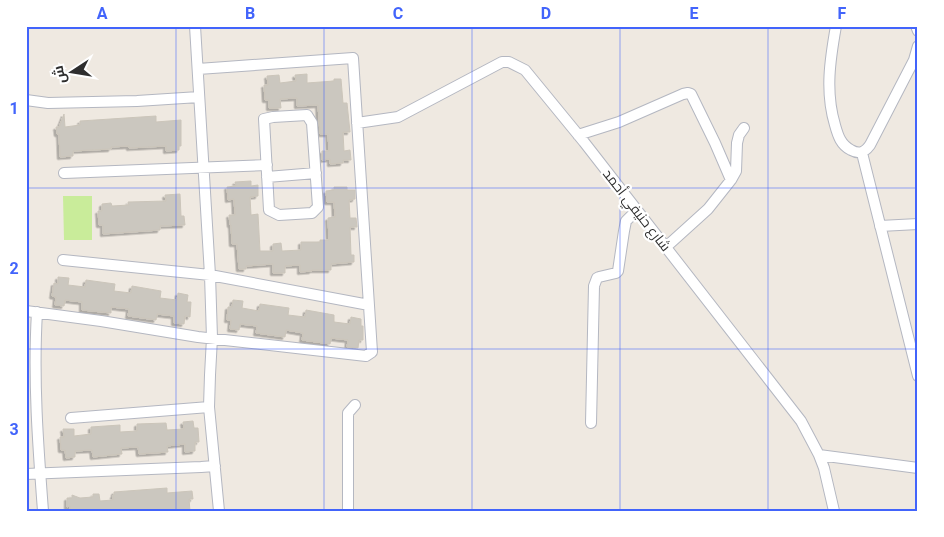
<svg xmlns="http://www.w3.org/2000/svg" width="944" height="537" font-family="Roboto,Cairo,sans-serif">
<defs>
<filter id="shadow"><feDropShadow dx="-2.5" dy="2.5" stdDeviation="0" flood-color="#0004"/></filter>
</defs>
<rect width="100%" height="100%" fill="#efe9e1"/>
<!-- pitch -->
<path fill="#c9ec9a" d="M63,196H92V240H64Z"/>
<!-- building -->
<path fill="#cbc7bf" stroke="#cbc5ba" filter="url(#shadow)" d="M307,74V83L334,81V79H341L343,103H347L350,132H343L344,151L350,150L351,160H343V163L330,164V159L322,160V151H329L328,134H320L318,105L297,106V98L280,99L281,108H269V100H265L264,85H268L267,76L279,75L280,83L296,81L295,75Z
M64,114L65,127L80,125V121L156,116V122L181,120V146H179V150L166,151V146L129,148V146L111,147V149L73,151V156L60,157L59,134H57L56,127H59Z
M251,181V186L258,185V196L250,197L251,215L258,214L260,251H273V244L281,243L282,251L301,250V242H320V240H329L328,218L335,217L334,202H327L326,191L334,190V187H347V190H355V199L349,200L350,218H356L357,227H350L351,255H354V262L331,264V270H312V271L300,272V265L285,266V273H273V264L246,266V269H239L237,244H232L231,225H230L229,215H235L234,199L228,200L227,187L236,186L235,182Z
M180,194L181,216H184L185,225L160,226V230L103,234V225H99L98,211H102V204L111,203L112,206L129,205L128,202L166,201L165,195Z
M58,277L69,278L68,285L85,287L86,280L115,284L114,291L131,293L132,286L161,291L160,298L177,300L178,293L188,295L187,302H191L190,317L185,316L184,324L174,323V316L157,314L156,320L128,316L129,309L111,307V313L92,311L82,310V302L65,300L64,306L55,305L56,297L52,296L54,283L58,284Z
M233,300L243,301L242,308L259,311L260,304L289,308L288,315L305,317L306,310L334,315V322L350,324L351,317L361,319V326H363V340H359L358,348L347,347L348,340L331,338L330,344L302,340L303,333L286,330L285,337L256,333L257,326L240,324L239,330L230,329L231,320H227L228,307H232Z
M193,421L194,428H198L199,442H195V451L185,452V444L167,446L168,452L139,454L138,447L121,448L122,454L93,457L92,450L75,451V457L66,458L65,450H61L60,437H64L63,429H74V436L91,434V427L120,425V432L137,431V424L166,423L167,430L184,429L183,422Z
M167,488V493L192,491L193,499H189L190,511H70V506L67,507V498H72V495L80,498L93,497V494H99L100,501L113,500V495H114V492Z"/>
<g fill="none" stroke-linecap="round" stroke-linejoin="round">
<!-- minor casing -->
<g stroke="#b4b7c1" stroke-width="12">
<path id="minor" d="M195,26L210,275L212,338L210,375L209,407L219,511
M836,26C830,60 825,92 835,125C838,136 841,145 851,150C860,155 865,152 870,145L914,60L918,46
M916,26L918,31
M26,100L48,103L137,101L199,97
M307,115L312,123L318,207L312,213L279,215L269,210L264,119L273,117Z
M357,123L398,117L502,62H509L525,70L584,142L801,421L819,455L824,468L834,511
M578,135L619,122L683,94L688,93L691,94L715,143L731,180
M862,153L918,376
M64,173L267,165
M267,177L316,173
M880,226L918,224
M666,247L708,209L731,180L736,171L737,143L739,135L744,128
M63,260L210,275L369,305
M26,311L101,321L198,337L366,356L372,352L353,58L198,69
M37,312C33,379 38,445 43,511
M71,418L209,407
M591,423L594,286L597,278L599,277L616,273L618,271L624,231L626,221L637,210
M819,455L918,468
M26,474L201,467L215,466
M348,511V413L355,405"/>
</g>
<!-- minor -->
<use href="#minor" stroke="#fff" stroke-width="10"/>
</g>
<!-- grid -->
<path fill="none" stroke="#4264fb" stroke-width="1" stroke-opacity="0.55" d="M176,26V511M324,26V511M472,26V511M620,26V511M768,26V511M26,188H918M26,349H918"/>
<g text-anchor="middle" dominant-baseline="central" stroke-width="4.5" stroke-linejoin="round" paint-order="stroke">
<!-- street labels -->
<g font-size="14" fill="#2e2e2e" stroke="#fff">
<text transform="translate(637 210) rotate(52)">شارع حنيفي أحمد</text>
</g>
</g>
<!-- border -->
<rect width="944" height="537" fill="none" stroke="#ffffff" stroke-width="55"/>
<!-- north arrow -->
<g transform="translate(72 72) rotate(258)" stroke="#ffffff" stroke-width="4" paint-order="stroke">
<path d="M0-4L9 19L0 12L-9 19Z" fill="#2e2e2e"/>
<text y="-8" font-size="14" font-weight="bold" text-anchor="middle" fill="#2e2e2e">ش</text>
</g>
<rect x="28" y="28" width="888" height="482" fill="none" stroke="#4264fb" stroke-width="2"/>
<g font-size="16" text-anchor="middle" font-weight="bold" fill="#4264fb">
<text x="102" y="19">A</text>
<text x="250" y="19">B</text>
<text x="398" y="19">C</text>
<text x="546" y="19">D</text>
<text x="694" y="19">E</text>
<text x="842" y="19">F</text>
<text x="14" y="114">1</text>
<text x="14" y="274">2</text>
<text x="14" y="435">3</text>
</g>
</svg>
